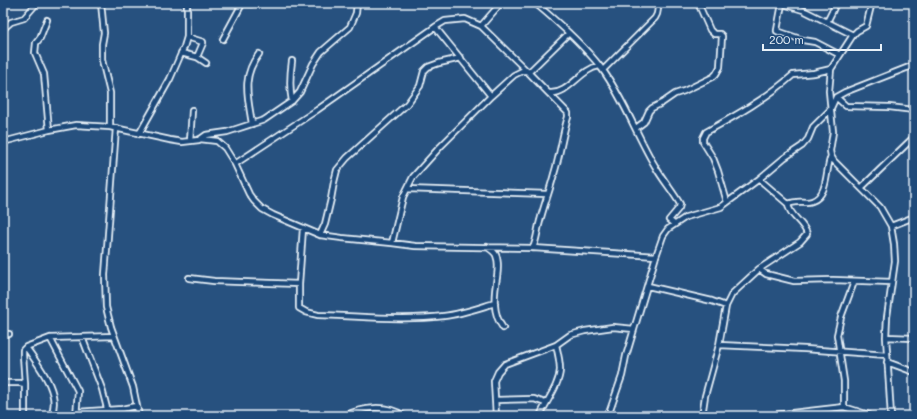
<svg xmlns="http://www.w3.org/2000/svg" width="917" height="419" font-family="Mali,sans-serif">
<rect width="100%" height="100%" fill="#27517f"/>
<filter id="ink" filterUnits="userSpaceOnUse"><feTurbulence type="fractalNoise" baseFrequency=".025" numOctaves="2"/><feDisplacementMap in="SourceGraphic" scale="8" xChannelSelector="R" yChannelSelector="G"/><feConvolveMatrix kernelMatrix="1 2 1 2 8 2 1 2 1" color-interpolation-filters="sRGB"/></filter>
<g filter="url(#ink)">
<g fill="none" stroke-linecap="round" stroke-linejoin="round">
<!-- street casing -->
<g stroke="#e8f1f8" stroke-width="8">
<path id="street" d="M101,3L104,33L102,44V60L110,93V127
M240,3L251,4L254,3
M535,3C559,23 583,44 602,69C624,99 636,134 655,166C662,179 672,190 680,204L679,208L669,220L674,224
M780,3L803,10L853,35
M874,3L871,6L866,26L857,31L853,35L831,69L829,91L833,132L830,151L831,156L834,161L880,207L891,226L894,244L895,261L887,317L886,337L891,416
M47,20L40,38L36,43L35,53L44,74L49,130
M827,22L832,12L836,3
M481,26L501,3
M435,27L491,96
M3,29L11,22L24,18L37,3
M777,30L782,4
M777,31L803,40L815,42L840,55
M187,37L203,42V43L197,57
M223,39L242,4
M181,53L197,57L206,63
M603,70L655,18L657,14L659,3
M529,72L569,33
M549,93C569,95 580,69 599,66
M836,97L846,106L889,107L914,110
M292,101C289,87 290,75 292,61
M252,124C248,97 241,77 259,54
M116,128L105,275L106,307L111,327L133,387L139,416
M636,128L644,122L649,111L652,108L662,103L675,94L684,91L713,77L716,74L720,67L722,36L720,34H714L710,30L698,3
M139,134L170,79L184,47L187,37V3
M200,139L217,141L225,148L235,164L249,194L254,201L262,209L273,215L320,235L342,238L392,243L415,246L533,248L656,256
M190,141L192,110
M3,142L49,130L76,125L110,127L170,140L182,142L199,140L206,135L227,132L264,120L292,101L300,92L313,64L321,52L350,27L356,13L357,3
M235,164L317,110L435,27L445,21L465,19L481,26L527,71L568,113V117C562,136 560,155 554,174C550,190 544,205 540,221C537,231 537,239 533,248
M759,179L788,204C791,203 794,202 797,202C802,201 807,203 812,201C829,195 825,170 831,156
M861,188L914,137
M407,189L547,194
M727,202L718,171L713,158L703,142V138L706,132C737,115 767,98 793,75L814,73L831,69
M891,226L914,217
M320,235L325,224L331,199L334,182L337,170L347,158L407,104L420,86L424,71L428,67L439,63L461,58
M392,243L403,197L413,177L440,147L491,96L514,75L522,71H527
M487,247C490,249 494,251 496,255C499,262 498,270 497,277C494,295 492,313 503,328
M759,269L766,274L794,281L833,280L892,282
M189,278L214,281L299,284L303,228
M299,284V308L306,312L318,315C360,316 402,321 444,316C461,314 478,308 495,303
M648,286L712,301L726,306
M3,334H9
M82,337L102,389L109,416
M886,337L914,338
M50,338L78,391L76,416
M719,345L805,349L887,355
M26,347C38,365 62,393 51,416
M887,362L914,372
M3,383H20L25,384
M496,400L534,399L545,403
M844,407V381L837,335L841,317L854,282
M77,412L122,409L136,406
M608,415L622,416
M25,416V384L23,355V350L26,347L50,338L114,336
M344,416C363,407 386,404 404,416
M496,416L494,381L498,372L505,364L556,345L570,335L585,331L613,327L634,329
M540,416C546,401 559,386 560,370C560,361 558,353 556,345
M608,416L622,376L626,356L656,256L663,236L668,229L686,217L721,207L759,179L784,158L802,146L808,139L813,127L830,110L836,97L845,92L914,65
M702,416L705,396L719,345L726,306L732,294L759,269L800,242L807,234C804,222 789,216 788,204
M766,416L844,407L872,416"/>
</g>
<!-- street -->
<use href="#street" stroke="#1f4a7a" stroke-width="4.5"/>
</g>
</g>
<!-- margin -->
<rect width="917" height="419" fill="none" stroke="#1f4a7a" stroke-width="16"/>
<rect x="8" y="8" width="901" height="403" fill="none" stroke="#e8f1f8" stroke-width="1.5" filter="url(#ink)"/>
<!-- scale -->
<path d="M763 44v6h118v-6" fill="none" stroke="#e8f1f8" stroke-width="2"/>
<text x="769" y="44" font-size="12" fill="#e8f1f8" stroke="#1f4a7a" stroke-width="3" paint-order="stroke">200 m</text>
</svg>
